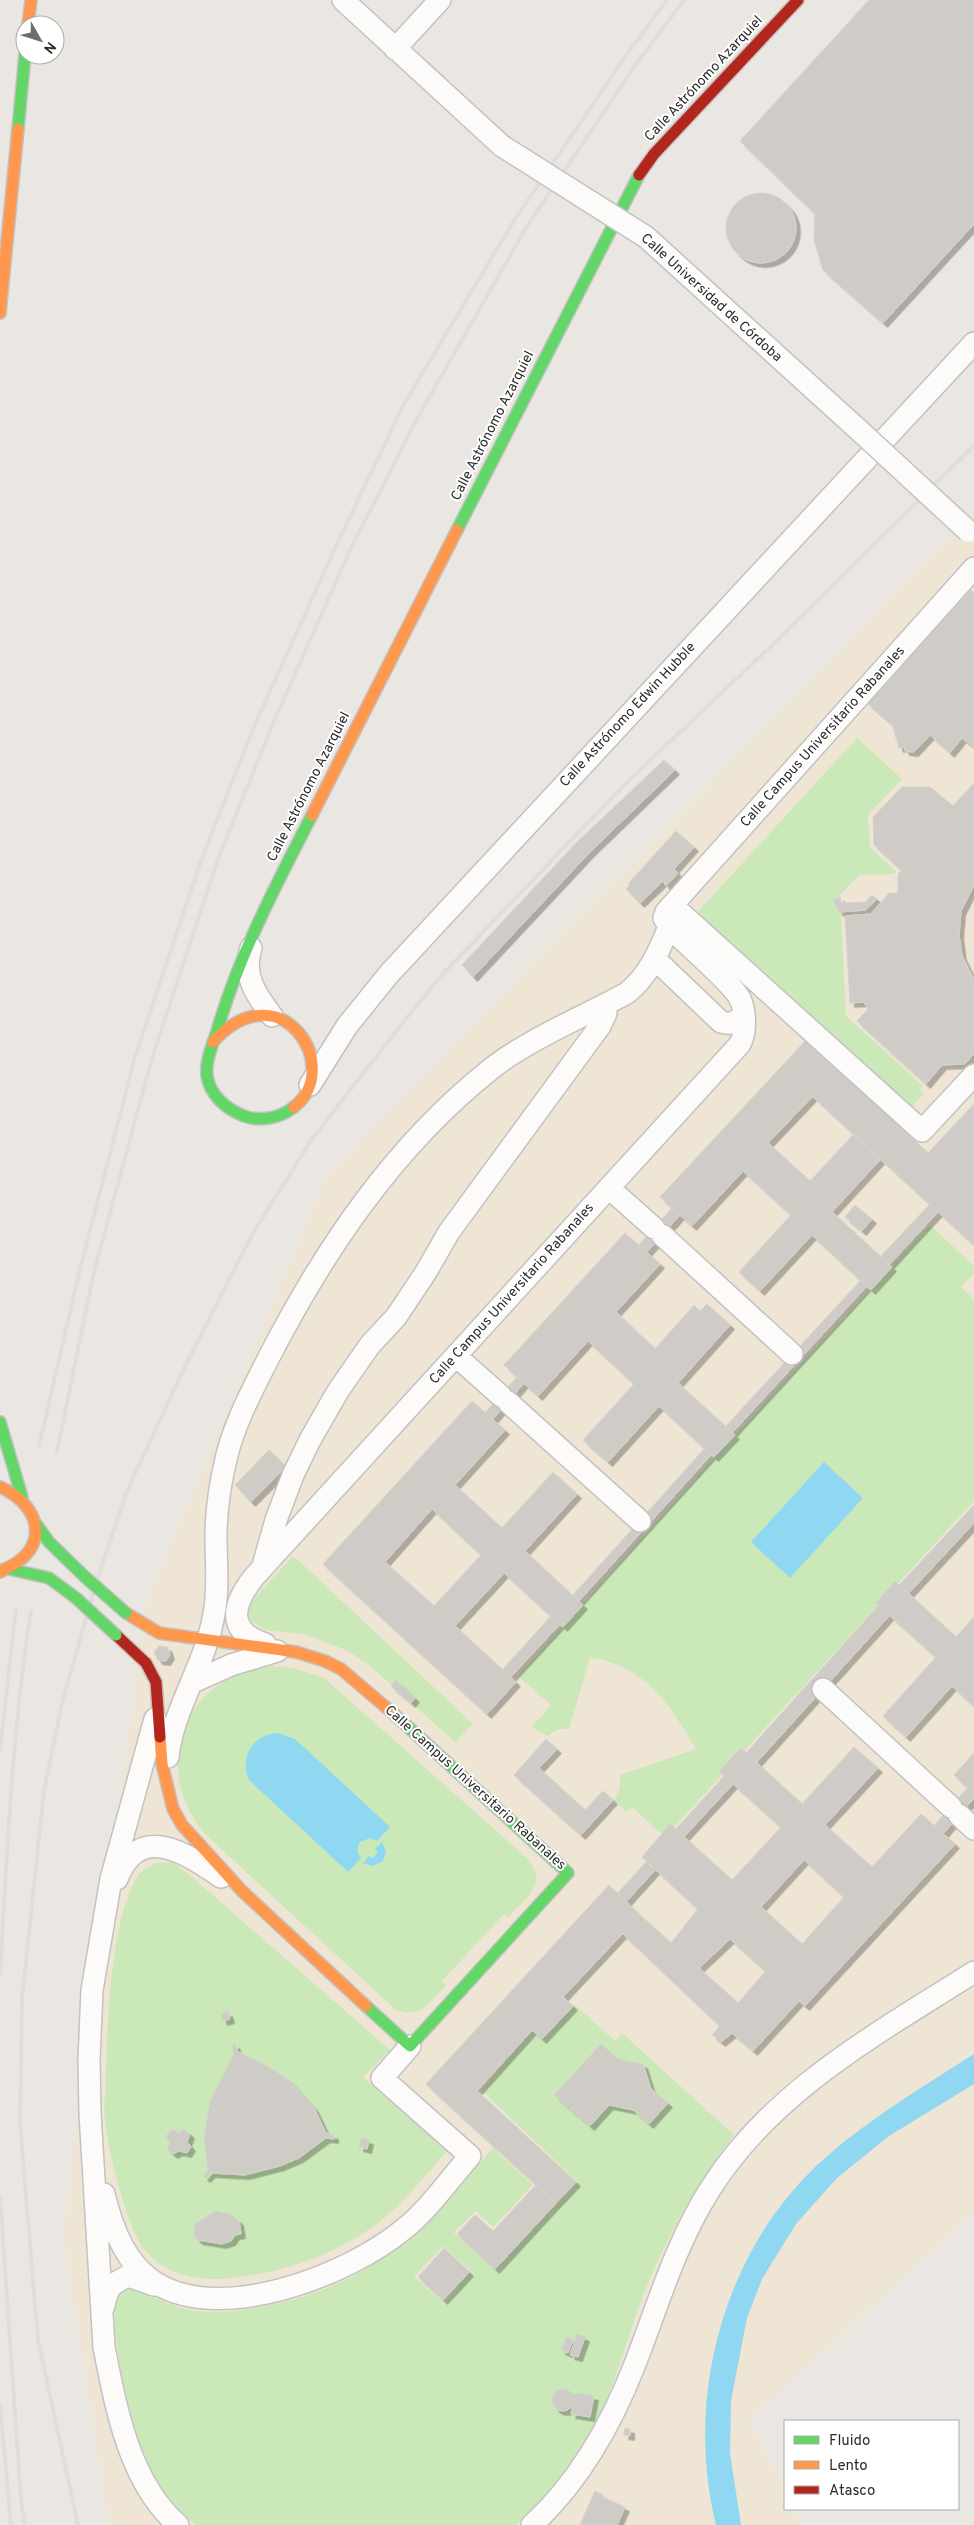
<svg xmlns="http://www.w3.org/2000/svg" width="974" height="2525" font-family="Overpass,sans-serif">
<defs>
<filter id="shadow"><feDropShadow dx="4.5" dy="4.5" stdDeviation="0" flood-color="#0004"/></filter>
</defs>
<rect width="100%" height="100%" fill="#eae6e1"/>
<!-- education -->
<path fill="#eee5d5" d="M974,513V2212L749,2420L785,2492V2509H794L802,2525H114L108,2519L63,2233L146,1603L327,1175Z"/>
<!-- green -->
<path fill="#cbe8b8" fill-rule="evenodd" d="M857,738L902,779L868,815L870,847L896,871L894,874L859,875L840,895L846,1016L923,1086L920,1090L924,1093L910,1109L695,915Z
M930,1225L974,1266V1273L961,1287L974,1299V1501L665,1837L632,1807L626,1812L614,1800L620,1788V1775L696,1749C669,1704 647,1667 590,1657L569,1729H559L547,1736L532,1727L551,1705L518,1676L711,1461Z
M292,1557L297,1559L473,1724L455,1742L368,1664L346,1650L304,1634L265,1630L246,1618L248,1605Z
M270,1666L293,1668L324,1678L527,1858C549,1883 526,1898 508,1917L504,1914L442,1981L446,1985C431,2001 419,2021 395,2009L206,1835C149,1769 182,1676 270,1666Z
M160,1862L173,1863L192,1877L390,2050L363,2077L447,2151C428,2172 411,2194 390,2213C354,2245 304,2266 258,2274C217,2282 170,2285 142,2246C127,2226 107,2147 105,2121C103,2106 106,2090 106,2075C107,2024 111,1922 136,1879C142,1868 150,1866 160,1862Z
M575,2005L615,2041L622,2033L734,2135C697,2182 670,2231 647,2286C624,2342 612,2407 577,2457C559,2483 538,2504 516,2525H196C184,2514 169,2500 160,2486C135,2448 111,2348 115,2303C115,2298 118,2293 120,2289C135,2283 145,2292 158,2299C171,2305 184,2310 198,2311C225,2314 254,2309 280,2303C386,2277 423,2224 493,2148L533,2185L493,2227L475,2211L454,2233L495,2270L578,2182L481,2090L533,2031L543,2039ZM443,2246L471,2271L444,2303L414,2277Z"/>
<!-- water -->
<path fill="#90d7f1" d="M824,1462L863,1498L790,1578L751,1542Z
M279,1733L295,1739L390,1827L377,1841L370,1838L360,1842L357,1850L361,1858L348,1872L249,1780C239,1756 253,1734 279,1733Z
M382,1842L386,1851L383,1861L373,1866L363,1863L369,1856L373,1858L378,1852L375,1849Z
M974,2054V2084L889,2136L837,2178L796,2224L762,2279L747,2318L731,2401L730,2453L741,2525H716C684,2396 724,2247 825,2158C870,2118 924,2086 974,2054Z"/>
<!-- building -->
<path fill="#cfccc8" stroke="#d5d2cd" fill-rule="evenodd" filter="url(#shadow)" d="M869,0H974V224L883,323L823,270L814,240L815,214L740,141Z
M726 228a35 35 0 1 1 70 0a35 35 0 1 1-70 0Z
M971,590L974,593V747L962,738L950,753L930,735L914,752L905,751L904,747L899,748L892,724L867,703Z
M664,760L675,770L590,852L473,977L462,965L576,843Z
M974,783V885L961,911L959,935L962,956L974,980V1053L965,1064L942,1065L926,1084L857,1021L868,1009L864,1002L850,1003L845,916L871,914L889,893H898V874L902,870L874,845L873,817L902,787H930L953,806Z
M676,831L694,847L674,869L678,873L666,886L663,881L640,903L626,889L630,885L628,884Z
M872,895L877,899L866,910L839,912L833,900L840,897L841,903L866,902Z
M806,1040L928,1153L974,1104V1245L781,1067Z
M781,1067L812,1097L768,1143L810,1181L853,1135L880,1160L832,1212L892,1267L871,1290L812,1235L760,1291L739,1272L791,1215L743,1171L692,1226L660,1197Z
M930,1204L938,1212L889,1265L880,1257Z
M855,1205L872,1219L862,1231L845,1217Z
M672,1208L680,1215L647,1252L639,1245Z
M625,1233L660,1264L616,1312L655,1349L694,1305L700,1311L707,1304L730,1325L678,1383L735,1435L714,1457L659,1406L608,1462L583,1440L634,1384L588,1341L538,1396L504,1365Z
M861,1280L867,1286L732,1433L725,1427Z
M517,1377L524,1383L493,1419L485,1413Z
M472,1401L505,1430L455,1485L502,1528L553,1472L577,1494L525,1551L583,1605L563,1627L504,1573L455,1626L516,1682L487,1714L323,1564ZM432,1509L481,1555L434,1606L385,1562Z
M705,1448L712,1454L579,1601L573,1595Z
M269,1450L286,1467L251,1502L235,1485Z
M974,1505V1523L909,1593L899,1585Z
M895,1581L956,1637L974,1617V1706L952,1686L906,1737L883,1716L936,1657L876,1603Z
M879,1605L890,1615L757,1762L746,1753Z
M551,1616L560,1624L511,1677L503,1669Z
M159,1646L167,1647L170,1655L166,1661L158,1660L154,1653Z
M396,1680L415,1698L411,1703L391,1686Z
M546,1739L557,1749L539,1768L585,1810L603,1791L613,1800L581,1835L514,1775Z
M854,1747L878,1768L825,1825L872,1867L921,1814L955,1844L805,2006L730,1939L699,1968L671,1943L698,1909L642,1857L670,1824L732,1880L781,1827L719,1771L741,1748L802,1804ZM804,1860L844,1897L802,1944L761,1907Z
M974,1753V1794L954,1775Z
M724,1776L733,1784L684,1837L676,1829Z
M967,1788L974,1794V1798L943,1834L934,1826Z
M646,1862L655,1870L627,1901L618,1893Z
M609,1885L640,1915L563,1997L573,2006L542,2039L532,2030L477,2091L576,2182L556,2203L426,2084Z
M640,1915L738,2003L766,1971L799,2001L753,2051L732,2033L721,2042L712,2035L720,2026L623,1934Z
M228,2012L230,2019L223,2021L221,2014Z
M235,2044L238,2052L262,2063L289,2080L314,2108L326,2133L334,2135V2139L326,2138L299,2158L280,2166L245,2175L211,2173L206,2178L203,2176L208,2170L204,2137L210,2102L234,2054L232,2045Z
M601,2044L617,2059L643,2064L651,2089L668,2103L649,2124L633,2110L609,2105L590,2126L554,2095Z
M172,2129L179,2133L184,2129L190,2134L187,2142L191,2147L187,2153L179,2151L173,2154L167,2149L170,2142L166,2136Z
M361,2138L369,2140L367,2149L359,2147Z
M536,2185L556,2203L495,2269L457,2234L475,2215L493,2231Z
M216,2211L230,2214L239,2221L241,2234L235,2235L231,2241L222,2244L198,2240L194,2235L195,2224Z
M444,2248L469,2272L443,2300L418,2277Z
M577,2334L585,2337L578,2357L570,2355Z
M566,2337L573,2340L568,2353L561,2350Z
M552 2400a11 11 0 1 1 22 0a11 11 0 1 1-22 0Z
M576,2393L594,2396L590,2417L571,2414Z
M625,2428L630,2429V2436L624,2435Z
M595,2491L603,2495L602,2497L625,2507L617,2525H580Z"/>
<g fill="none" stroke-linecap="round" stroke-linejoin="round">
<!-- street casing -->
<g stroke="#c3c2c2" stroke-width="24">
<path id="street" d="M343,0L502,146
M395,49L440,0
M646,237L862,433
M672,905L922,1131L974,1075
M251,948C242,975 256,995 272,1016
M656,960L721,1022C731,1025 735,1023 743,1015
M310,1085L347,1026L389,974L974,343
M609,1188L654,1228
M662,1235L792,1354
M456,1356L501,1396
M508,1402L640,1521
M264,1562L276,1520L293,1475L310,1440L338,1391L370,1345L396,1317L426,1272L449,1232L600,1026L606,1013L605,1009L600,1008
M265,1644C226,1631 232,1605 254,1577L740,1044C746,1033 746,1011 740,999C734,985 683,941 669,927L664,918L666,912L974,568
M193,1682L231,1665L277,1651
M823,1689L951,1807
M155,1719L111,1879L92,1990L89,2059L90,2113L104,2347C116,2408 129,2482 178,2525
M168,1757C173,1708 206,1664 214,1614C219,1589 216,1564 216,1538C216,1513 220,1484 226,1459C234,1424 252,1391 268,1359C324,1250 394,1146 491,1069C527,1040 585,1016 627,993C649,975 658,953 669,927
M959,1815L974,1829
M117,1879C139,1821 187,1854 221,1877
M104,2194C111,2224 124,2260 150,2279C215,2328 349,2275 404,2229C429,2209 449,2180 470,2156L382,2078L410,2046
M104,2306C107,2288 111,2284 128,2276L154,2285
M532,2525C579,2482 612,2423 635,2364C658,2305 675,2245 709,2191C771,2091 877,2034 974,1972"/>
</g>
<!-- fast casing -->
<g stroke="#c3c2c2" stroke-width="14">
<path id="fast" d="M18,129L25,55
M457,530L639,175
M294,1107C280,1118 261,1122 244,1116C226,1109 210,1095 207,1076C205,1061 213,1044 217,1031C239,955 276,885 312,815
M0,1422L22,1497
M36,1524L49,1542L84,1576
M9,1569L49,1578L76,1598
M366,2006L410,2046L568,1873L395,1715"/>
</g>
<!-- slow casing -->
<g stroke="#c3c2c2" stroke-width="14">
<path id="slow" d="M28,25L31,0
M0,313L18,129
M312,815L457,530
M213,1042C280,968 345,1067 294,1107
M0,1487C45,1507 50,1553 0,1571
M0,1572L2,1571
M126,1613L159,1633L296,1652L325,1661L341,1669L395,1715
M160,1737L162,1764L173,1809L182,1825L242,1891L366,2006"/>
</g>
<!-- jam casing -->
<g stroke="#c3c2c2" stroke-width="14">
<path id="jam" d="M639,175L654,154L798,0
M116,1635L146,1663L156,1682L160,1737"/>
</g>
<!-- street -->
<use href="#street" stroke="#fcfbfa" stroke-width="21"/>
<!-- fast -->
<use href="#fast" stroke="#63d668" stroke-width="11"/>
<!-- slow -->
<use href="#slow" stroke="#ff974d" stroke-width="11"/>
<!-- jam -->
<use href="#jam" stroke="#b3261e" stroke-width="11"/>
<!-- rail -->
<path stroke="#dededf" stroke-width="4" d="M39,1446L79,1273L135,1057L202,858L256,722L337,544L404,404L515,219L622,61L667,0
M57,1452L93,1276L152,1058L217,862L271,728L351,548L418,417L527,226L634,67L684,0
M0,1751L16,1608
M0,1976C7,1854 12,1731 31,1611
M0,2196L21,2500L25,2525
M0,2404L11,2525
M78,2525L38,2340L20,2124L22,1999L44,1791L62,1703L96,1583L127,1491L186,1364L252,1235L312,1139L404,1021L440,977L622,787L768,649L974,446"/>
<!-- street-bridge casing -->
<g stroke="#c3c2c2" stroke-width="24" stroke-linecap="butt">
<path id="street-bridge" d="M502,146L646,237
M862,433L968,531"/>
</g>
<!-- fast-bridge casing -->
<g stroke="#c3c2c2" stroke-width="14" stroke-linecap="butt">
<path id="fast-bridge" d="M84,1576L126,1613
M76,1598L116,1635"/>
</g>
<!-- street-bridge -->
<use href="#street-bridge" stroke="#fcfbfa" stroke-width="21"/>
<!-- fast-bridge -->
<use href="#fast-bridge" stroke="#63d668" stroke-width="11"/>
</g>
<g text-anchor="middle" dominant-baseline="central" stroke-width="4" stroke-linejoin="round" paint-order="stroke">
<!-- street labels -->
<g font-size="14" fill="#2c2c2c" stroke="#fff">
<text transform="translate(704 79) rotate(-47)">Calle Astrónomo Azarquiel</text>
<text transform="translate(711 298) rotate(42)">Calle Universidad de Córdoba</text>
<text transform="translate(493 426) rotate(-63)">Calle Astrónomo Azarquiel</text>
<text transform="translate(628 715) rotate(-47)">Calle Astrónomo Edwin Hubble</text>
<text transform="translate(823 737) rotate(-48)">Calle Campus Universitario Rabanales</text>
<text transform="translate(309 787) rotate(-63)">Calle Astrónomo Azarquiel</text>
<text transform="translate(512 1294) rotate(-48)">Calle Campus Universitario Rabanales</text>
<text transform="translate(475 1788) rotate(42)">Calle Campus Universitario Rabanales</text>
</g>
</g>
<!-- legend -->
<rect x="784" y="2420" width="175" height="90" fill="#ffffff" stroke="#ababab"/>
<rect x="794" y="2436" width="25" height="8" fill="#63d668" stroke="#ababab"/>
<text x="829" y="2445" font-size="15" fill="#2c2c2c">Fluido</text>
<rect x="794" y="2461" width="25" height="8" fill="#ff974d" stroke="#ababab"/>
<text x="829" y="2470" font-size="15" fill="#2c2c2c">Lento</text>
<rect x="794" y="2486" width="25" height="8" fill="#b3261e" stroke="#ababab"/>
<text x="829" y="2495" font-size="15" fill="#2c2c2c">Atasco</text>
<!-- north arrow -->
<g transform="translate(40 40) rotate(129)"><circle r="24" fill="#ffffff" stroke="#ababab"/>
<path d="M0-4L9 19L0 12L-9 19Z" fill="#6e6d6b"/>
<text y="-8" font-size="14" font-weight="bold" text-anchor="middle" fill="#2c2c2c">N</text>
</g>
</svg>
